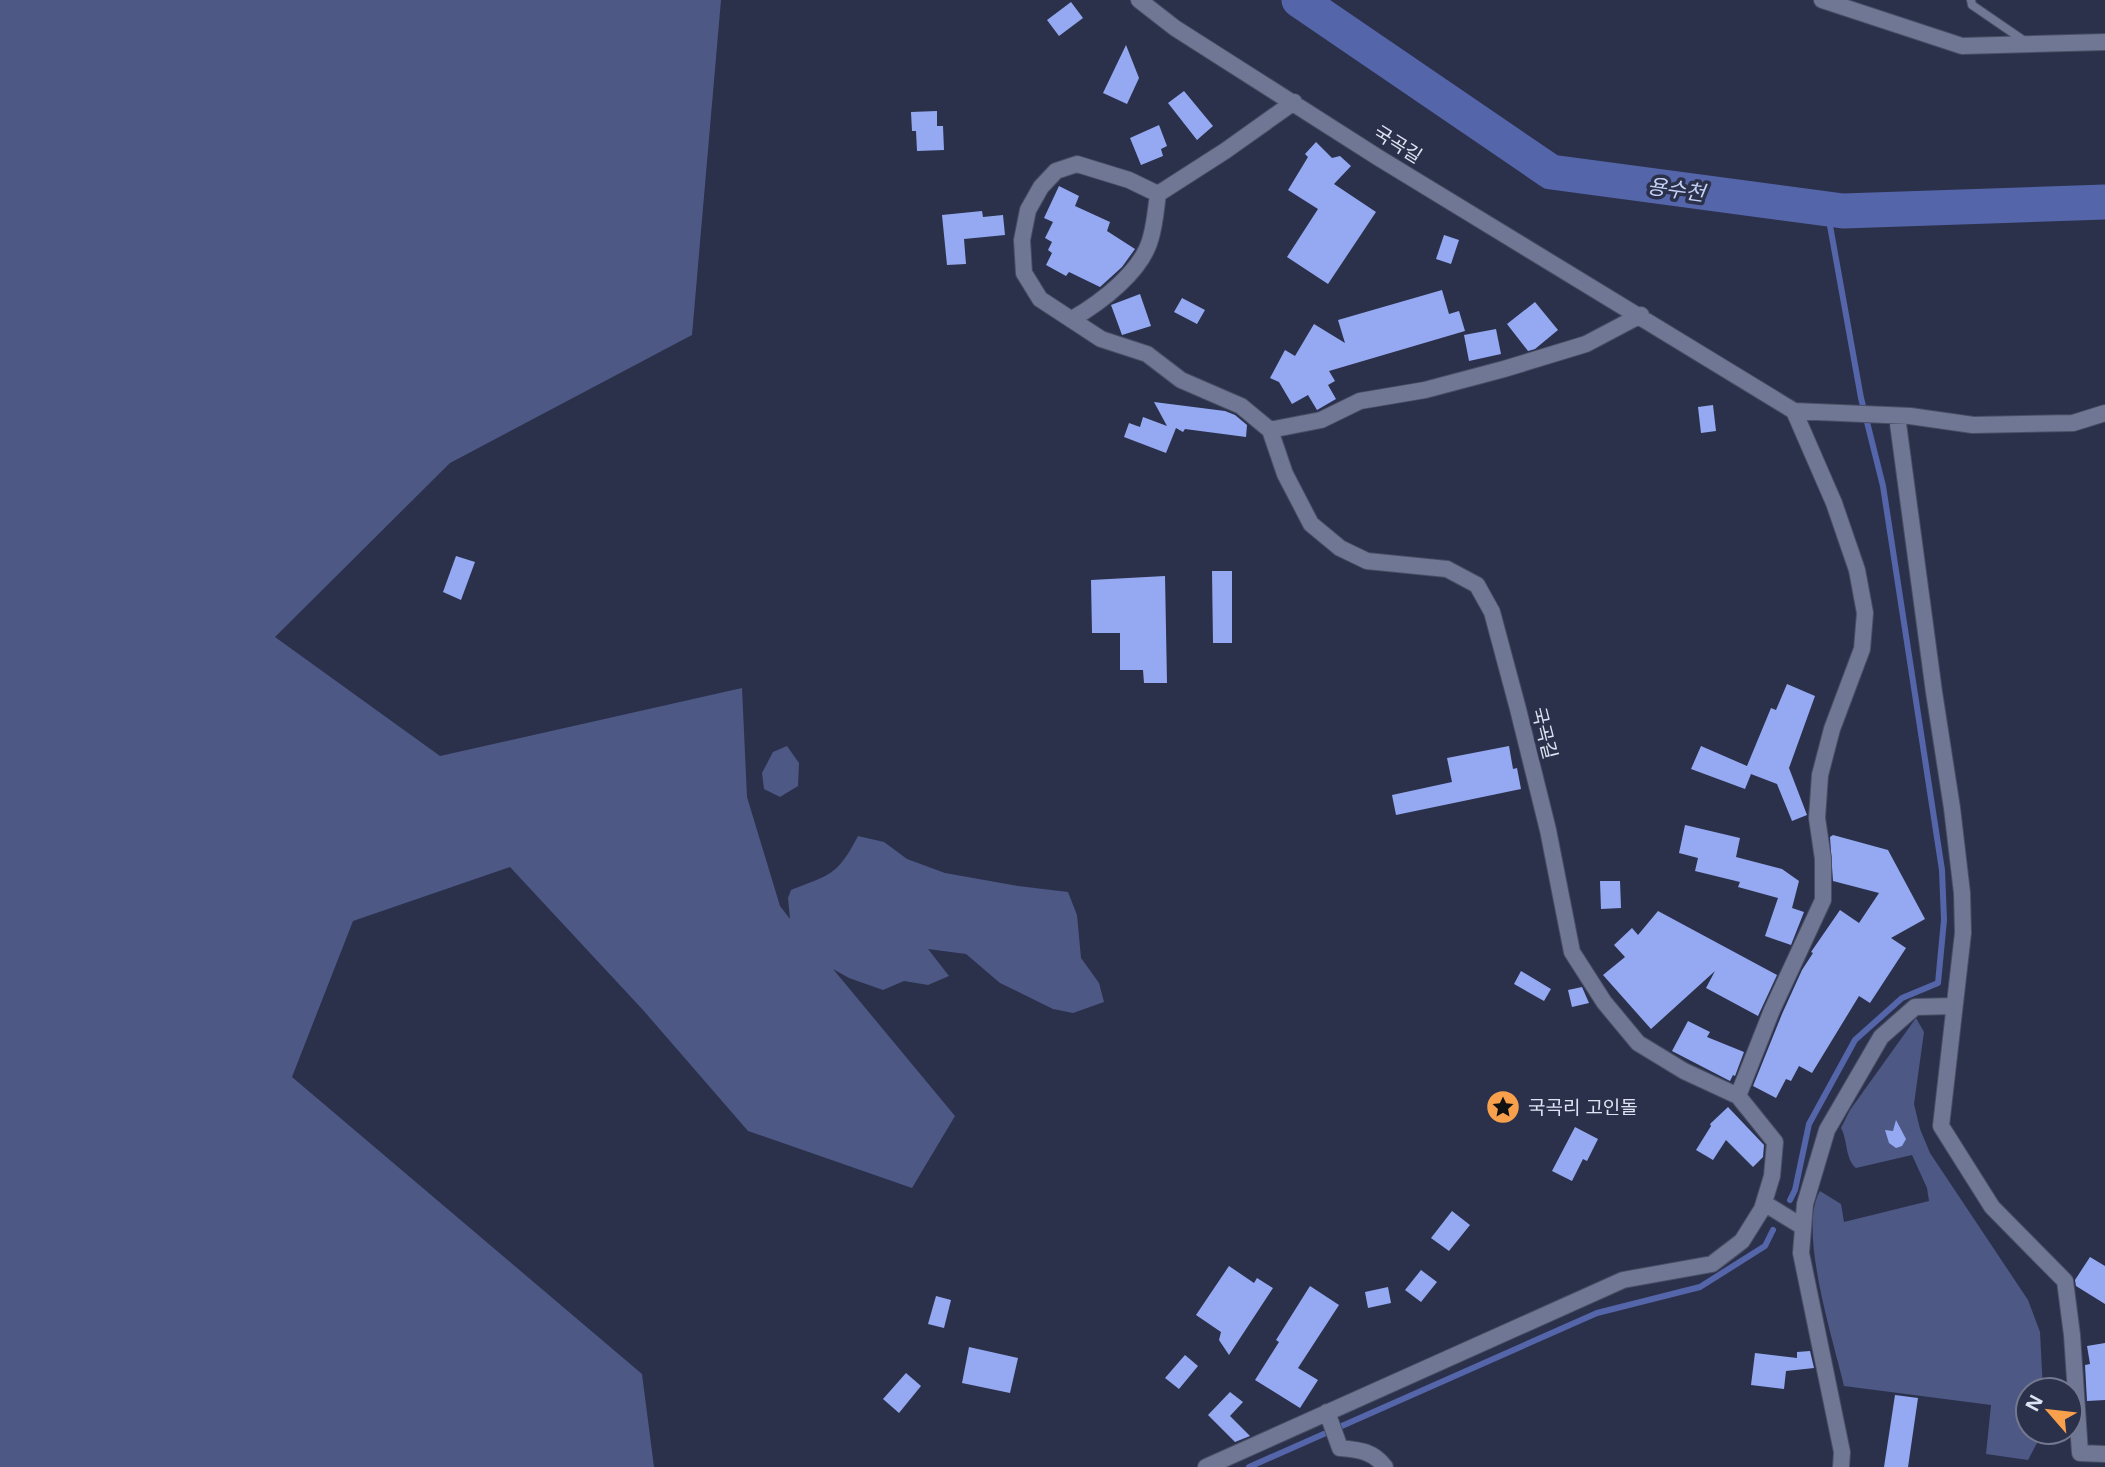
<svg xmlns="http://www.w3.org/2000/svg" width="2105" height="1467" font-family="'Open Sans','Noto Sans KR',sans-serif">
<rect width="100%" height="100%" fill="#2b314b"/>
<!-- green -->
<path fill="#4d5885" d="M0,0H721L692,335L450,463L275,637L440,756L742,688L747,797L780,906L790,919L788,898L791,890C831,874 837,876 858,836L884,842L907,859L945,873L1018,886L1068,892L1077,915L1081,958L1099,983L1104,1002L1073,1013L1053,1009L1000,983L966,954L928,949L949,976L928,985L904,981L883,990L849,978L833,969L955,1116L912,1188L748,1131L643,1010L510,867L353,921L292,1077L642,1374L654,1467H0Z
M787,746L799,763L798,786L780,797L764,789L762,773L773,752Z
M1916,1018L1924,1032L1914,1104L1920,1129L1930,1153L2028,1300L2040,1332L2043,1390H2028V1432H2039L2037,1443L2028,1460L1986,1454L1991,1405L1844,1386C1834,1342 1797,1229 1820,1191L1841,1204L1844,1222L1929,1201L1927,1188L1912,1155L1856,1168C1845,1159 1848,1141 1841,1128L1850,1110Z"/>
<g fill="none" stroke-linecap="round" stroke-linejoin="round">
<!-- stream -->
<path stroke="#5565aa" stroke-width="6" d="M1790,1200L1795,1190L1809,1124L1855,1040L1902,998L1938,983L1944,920L1942,870L1883,486L1861,398L1827,209
M1249,1467L1597,1313L1700,1287L1765,1246L1773,1230"/>
<!-- river -->
<path stroke="#5565aa" stroke-width="35" d="M1299,0L1551,172L1843,211L2105,202"/>
</g>
<!-- building -->
<path fill="#95a9f3" d="M1071,2L1083,18L1059,36L1047,20Z
M1126,45L1139,78L1127,104L1103,93Z
M1184,91L1213,126L1197,140L1168,103Z
M937,111V126H943L944,150L917,151L916,131H912L911,112Z
M1159,125L1167,146L1161,149L1163,156L1141,165L1130,138Z
M1316,142L1332,158L1340,156L1351,166L1334,184L1376,212L1328,284L1287,257L1318,209L1288,190L1308,157L1305,154Z
M1059,186L1079,196L1075,206L1110,222L1107,231L1135,249L1122,267L1100,287L1069,272L1066,276L1046,265L1052,253L1048,250L1052,242L1045,238L1053,222L1044,218Z
M982,211L983,217L1003,215L1005,235L964,239L966,264L947,265L942,215Z
M1444,235L1459,240L1451,264L1436,259Z
M1442,290L1449,314L1459,311L1465,331L1329,371L1335,381L1328,385L1336,399L1317,410L1308,395L1292,404L1279,382L1270,378L1285,350L1295,356L1314,324L1345,343L1338,320Z
M1140,294L1151,326L1122,335L1111,305Z
M1182,298L1205,310L1197,324L1174,312Z
M1535,302L1558,330L1535,349L1528,351L1507,324Z
M1496,329L1501,354L1469,361L1464,335Z
M1154,402L1225,411L1235,415L1247,425L1246,437L1185,429L1183,432L1176,428L1166,453L1124,437L1129,423L1140,427L1143,417L1167,426Z
M1713,405L1716,431L1701,433L1698,407Z
M456,556L475,562L461,600L443,592Z
M1212,571H1232V643H1213Z
M1165,576L1167,683H1144L1143,670H1120V633H1092L1091,580Z
M1787,684L1815,696L1789,768L1807,815L1792,821L1777,784L1751,774L1745,789L1691,769L1701,746L1747,766L1771,708L1776,710Z
M1509,746L1513,769L1517,768L1521,789L1396,815L1392,795L1452,782L1447,758Z
M1685,825L1740,838L1736,857L1782,869L1799,881L1792,908L1804,912L1791,945L1765,936L1778,898L1738,887L1740,882L1695,871L1698,858L1679,853Z
M1833,835L1888,850L1925,919L1891,938L1906,948L1870,1003L1859,996L1812,1073L1799,1066L1791,1081L1786,1079L1776,1098L1753,1086L1782,1014L1802,970L1813,953L1811,952L1840,910L1859,923L1879,893L1833,881L1830,837Z
M1600,881H1620L1621,908L1601,909Z
M1658,911L1777,975L1758,1016L1706,988L1715,971L1651,1029L1603,975L1625,957L1614,945L1632,928L1638,935Z
M1521,971L1551,989L1544,1001L1514,984Z
M1582,987L1589,1003L1572,1007L1568,990Z
M1688,1021L1710,1032L1707,1037L1744,1052L1735,1076L1733,1075L1730,1081L1672,1051Z
M1728,1107L1764,1145L1763,1157L1753,1167L1726,1140L1713,1160L1696,1150L1711,1126L1710,1124Z
M1896,1120L1906,1139L1902,1146L1896,1148L1889,1143L1885,1130L1893,1131Z
M1575,1127L1598,1139L1587,1161L1583,1159L1572,1181L1552,1171Z
M1452,1211L1470,1225L1449,1251L1431,1238Z
M2090,1257L2105,1266V1304L2076,1286L2075,1280Z
M1229,1266L1254,1283L1257,1278L1273,1288L1229,1355L1219,1340L1221,1332L1196,1315Z
M1421,1270L1437,1282L1421,1302L1405,1290Z
M1310,1286L1339,1305L1298,1368L1318,1380L1300,1408L1255,1380L1279,1342L1276,1340Z
M1388,1287L1391,1303L1368,1308L1365,1292Z
M936,1296L951,1300L944,1328L928,1324Z
M2105,1343V1400L2087,1401L2085,1365L2090,1364L2087,1346Z
M969,1347L1018,1358L1010,1393L962,1383Z
M1810,1351L1814,1368L1786,1371L1784,1389L1751,1385L1755,1353L1797,1358V1352Z
M1185,1355L1198,1366L1179,1389L1165,1378Z
M906,1373L921,1386L899,1413L883,1399Z
M1230,1392L1243,1402L1230,1416L1250,1436L1235,1442L1208,1415Z
M1895,1395L1918,1398L1908,1467H1884Z"/>
<g fill="none" stroke-linecap="round" stroke-linejoin="round">
<!-- lane casing -->
<g stroke="#484e63" stroke-width="10">
<path id="lane" d="M1971,0L1972,5L2026,42"/>
</g>
<!-- street casing -->
<g stroke="#484e63" stroke-width="18">
<path id="street" d="M1139,0L1175,28L1379,158L1794,411
M1822,0L1962,46L2105,42
M1158,194L1129,180L1077,164L1056,171L1041,187L1028,210L1022,240L1024,273L1040,299L1101,339L1147,354L1181,380L1241,406L1270,430L1285,474L1311,524L1340,548L1367,561L1447,569L1477,585L1492,612L1518,709L1548,830L1572,952L1604,1002L1638,1043L1684,1071L1738,1096
M1072,319C1100,303 1143,271 1151,237C1155,223 1156,208 1158,194L1225,151L1294,102
M1794,411L1910,416L1973,425L2073,423L2105,413
M1897,416L1934,692L1952,808L1962,893L1963,933L1941,1126L1992,1207L2065,1281L2072,1335L2080,1453L2105,1454
M1270,430L1321,420L1360,401L1425,390L1504,369L1586,344L1641,315
M1764,1203L1803,1227
M1327,1412L1340,1448C1360,1450 1373,1451 1385,1467
M1206,1467L1623,1280L1712,1264L1742,1241L1762,1209L1772,1176L1775,1142L1738,1096L1772,1010L1823,900V859L1817,818L1820,775L1832,729L1862,649L1865,613L1857,570L1834,503L1794,411
M1841,1467L1842,1452L1801,1253L1805,1204L1827,1130L1881,1037L1915,1007L1954,1006"/>
</g>
<!-- lane -->
<use href="#lane" stroke="#6f7795" stroke-width="8"/>
<!-- street -->
<use href="#street" stroke="#6f7795" stroke-width="16"/>
</g>
<!-- icons -->
<defs>
<g id="sight-disc" transform="scale(1.75)"><circle r="9.5" fill="#f8a04b" stroke="#2b314b"/><path d="M0-6L1.8-2.2L6-1.7L2.9 1.2L3.7 5.4L0 3.3L-3.7 5.4L-2.9 1.2L-6-1.7L-1.8-2.2Z" fill="#111"/></g>
</defs>
<g fill-rule="evenodd">
<use href="#sight-disc" x="1503" y="1107"/>
</g>
<g text-anchor="middle" dominant-baseline="central" stroke-width="7" stroke-linejoin="round" paint-order="stroke">
<!-- street labels -->
<g font-size="19" fill="#dee3f3" stroke="#2b314b">
<text transform="translate(1398 144) rotate(32)">국곡길</text>
<text transform="translate(1545 733) rotate(76)">국곡길</text>
</g>
<!-- poi labels -->
<g font-size="19" fill="#dee3f3" stroke="#2b314b" text-anchor="start">
<text x="1528" y="1107">국곡리 고인돌</text>
</g>
<!-- water labels -->
<g font-size="21" font-style="italic" fill="#c5d0f7" stroke="#2b314b">
<text transform="translate(1676 189) rotate(8)">용수천</text>
</g>
</g>
<!-- north arrow -->
<g transform="translate(2049 1411) rotate(298)"><circle r="33" fill="#2b314b" stroke="#73788e" stroke-width="2"/>
<path d="M0-5L12 26L0 18L-12 26Z" fill="#f8a04b"/>
<text y="-10" font-size="19" font-weight="bold" text-anchor="middle" fill="#dee3f3">N</text>
</g>
</svg>
